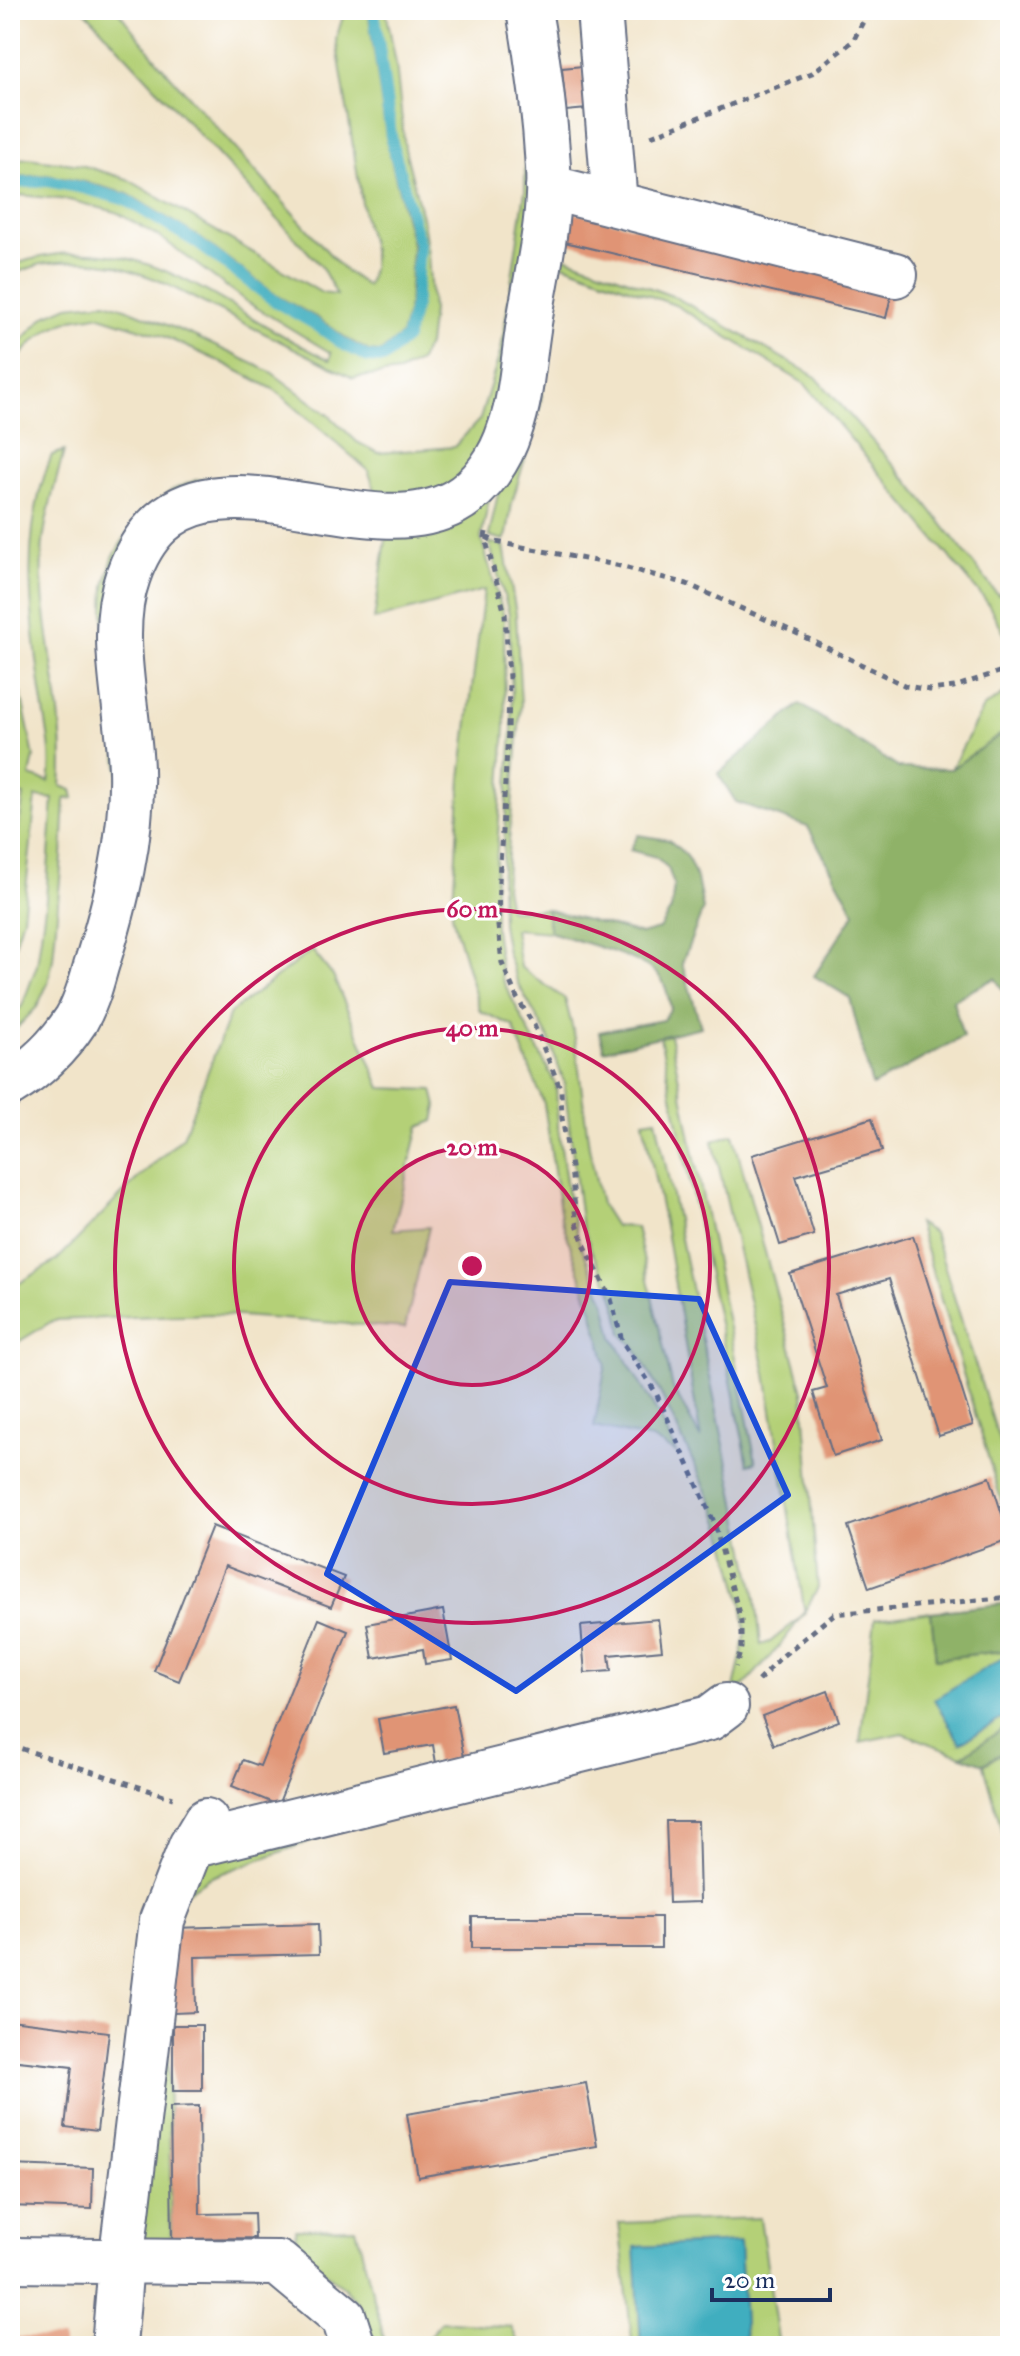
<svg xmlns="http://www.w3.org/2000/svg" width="1020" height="2356" font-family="'IM FELL Great Primer',serif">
<rect width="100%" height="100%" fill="#fff"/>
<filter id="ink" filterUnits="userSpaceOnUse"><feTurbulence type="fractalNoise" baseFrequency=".0125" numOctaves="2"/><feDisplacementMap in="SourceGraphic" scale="16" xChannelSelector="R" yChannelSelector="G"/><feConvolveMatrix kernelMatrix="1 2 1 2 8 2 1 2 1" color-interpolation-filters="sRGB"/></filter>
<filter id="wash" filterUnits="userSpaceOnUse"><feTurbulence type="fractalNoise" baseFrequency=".006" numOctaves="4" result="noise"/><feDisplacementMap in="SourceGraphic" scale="32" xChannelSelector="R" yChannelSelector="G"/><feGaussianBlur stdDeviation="1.8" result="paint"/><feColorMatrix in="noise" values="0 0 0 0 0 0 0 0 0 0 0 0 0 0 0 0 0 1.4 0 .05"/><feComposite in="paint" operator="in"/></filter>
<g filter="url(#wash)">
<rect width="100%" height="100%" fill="#f1e4c9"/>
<!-- green -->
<path fill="#b4d077" stroke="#68806a" stroke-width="2" d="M84,10H117L160,64L343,269L367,286C377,263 372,245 365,222L336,39L345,10H368L387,143L412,245L409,305L401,335L381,352L369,351L349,340L318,318L279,297L199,237L128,194L85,182L47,175L10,177V160L28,158L81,165L127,179L322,293L337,295L321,266Z
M377,10H386L396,64L405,149L423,221L428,254L432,311L428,345L419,362L399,372L353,378L158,280L115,265L84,261L59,262L41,264L10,275V266C139,218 222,311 330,360L331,353L247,302L163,239L116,212L69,200L10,194V186L47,184L83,190L125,203L194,245L274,304L314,326L344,348L367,359L384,361L409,339L418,307L422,243L396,141Z
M511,10H520C526,43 529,76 533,109C536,129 540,151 539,172C539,224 527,276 519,327C514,359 513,394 503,425C494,454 474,483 446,495C363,534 258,459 175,504C148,518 129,545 119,574C100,632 118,705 121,765C124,831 108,898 89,960C83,978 79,997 69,1014C55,1038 33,1058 10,1074V1064L44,1034L70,996L103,887L117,818L119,771L106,668L104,608L105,586L113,557L126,535L149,509L172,490L196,480L226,478L365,493L375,490L368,470L275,390L223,363L163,336L97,315L72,319L50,329L33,342L20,356L10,391V353L45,316L68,306L106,302L128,309L194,336L271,372L329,415L357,442L378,453L454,447L480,419L501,350L525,191V140L515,35Z
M549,251L675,297L816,377L913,487L998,595L1010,586V644L987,602L805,384L675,305L557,262L553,316L540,406L512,503L507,534L504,540L489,536Z
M64,451C53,493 39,535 42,578C45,647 67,717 61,786L72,790L74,798L65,799L62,857L53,959L48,983L37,1007L10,1035V1018L22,1006L37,965L46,899L53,799L36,797L23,917L10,962V881L24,795L10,792V768L14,770L17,765L10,732V664L22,698L34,757L30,776L49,782C54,753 45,721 41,691C30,612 20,530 52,455Z
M491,490L481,538L504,617L505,727L495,881V929L502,979L556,1085L558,1127L568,1195L579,1241L605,1302L613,1337L659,1416L676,1453L652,1439L594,1427L606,1364L592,1310L561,1218L544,1104L513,1026L480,1011L452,916L461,778L484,590L374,620L388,526Z
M489,542L504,546L516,614L521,705L505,887L509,910L546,909L550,932L514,929L520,967L565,999L575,1038L589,1147L601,1204L615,1226L636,1227L673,1388L701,1439L666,1231L643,1121L656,1119L756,1598L761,1645L770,1642L805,1614L766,1374L713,1141L733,1134L803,1392L818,1588C796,1631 764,1664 732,1698L746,1633L742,1603L727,1545L716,1510L661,1394L634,1346L622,1334L618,1311L610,1286L592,1252L581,1221L564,1082L548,1037L518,984L507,953L502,924L501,883L512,731V697L509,614Z
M1010,690V728L951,769L983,708Z
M312,950L333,976L381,1088L433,1090L437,1106L434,1121L419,1127L393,1230L429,1227L405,1328L212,1314L54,1320L10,1347V1289L57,1260L135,1181L183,1137L230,1013Z
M670,1035L756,1462L748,1464L660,1037Z
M918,1223L934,1233L1010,1475V1530Z
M931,1612L936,1659L1010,1650V1667L1004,1657L960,1743L1010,1714V1724L962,1756L903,1733L860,1742L875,1619Z
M1000,1754L1010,1788V1859L984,1765Z
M365,1821L209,1878L171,1903L191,1861Z
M166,1926L171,2241L260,2240V2248L141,2254Z
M760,2218L779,2346H745L740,2242L636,2247L641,2346H594L632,2340L619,2223Z
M356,2228L386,2346H373L362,2309L345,2288L297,2250L295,2229Z
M441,2321L511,2327L520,2346H422Z"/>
<!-- forest -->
<path fill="#8fb268" stroke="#557063" stroke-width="2" d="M800,704L899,768L951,769L1010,728V1001L995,978L953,1000L963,1037L872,1086L850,998L814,976L855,913L808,827L736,802L718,774Z
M638,835L669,840L687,856L697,879L703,909L682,963L701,1027L604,1050L599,1032L663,1020L671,1008C668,996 666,982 656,973C640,957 574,940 550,932L546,909L641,934L659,929L671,910L674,885L668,868L656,857L630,850Z
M1010,1603V1650L936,1659L931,1612Z
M1010,1724V1747L984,1764L962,1756Z"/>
<!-- water -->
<path fill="#41aebf" stroke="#2e6e8e" stroke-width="2" d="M1004,1657L1010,1667V1714L960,1743L934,1699Z
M740,2242L745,2346H641L635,2247Z"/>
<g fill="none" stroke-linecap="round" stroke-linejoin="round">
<!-- stream -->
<path stroke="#41aebf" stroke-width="12" d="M10,183L47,181L83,188L126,200L196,242L276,302L315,324L346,346L368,357L383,358L406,338L415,306L419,244L392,142L374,10"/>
</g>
<g id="blocks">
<!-- building -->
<path fill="#e09475" d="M583,66L587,109L566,111L562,68Z
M563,210L893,287L886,318L556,240Z
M872,1118L882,1151L796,1176L814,1235L780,1245L752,1155Z
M913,1236L973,1425L939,1436L889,1279L836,1295L882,1440L833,1456L813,1392L827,1388L790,1274Z
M990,1477L1010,1539L869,1588L848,1526Z
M212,1526L344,1577L331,1607L225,1566L179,1681L154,1671Z
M443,1610L452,1660L425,1664L423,1649L373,1658L367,1624Z
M319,1619L348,1631L278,1805L232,1786L243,1760L260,1766Z
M658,1619L662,1650L609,1655L611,1671L585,1673L581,1626Z
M828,1691L839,1721L774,1745L762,1716Z
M454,1705L464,1757L436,1763L433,1745L384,1753L378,1719Z
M666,1821H698L700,1902L669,1903Z
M472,1917H661V1948H472Z
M318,1924L319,1954L195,1957L196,2012L174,2013L172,1928Z
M10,2020L109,2032L97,2131L65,2127L72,2067L10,2060Z
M173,2025H202V2091H173Z
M586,2083L597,2146L418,2177L407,2114Z
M199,2106L200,2214L254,2213L255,2238L172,2239L170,2107Z
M10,2165L93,2168L92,2209L10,2206Z
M10,2337L63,2338V2346H10Z"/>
</g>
</g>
<g filter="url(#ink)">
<use href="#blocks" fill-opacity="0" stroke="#666e83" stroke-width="2"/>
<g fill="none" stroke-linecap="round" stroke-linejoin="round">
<!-- minor casing -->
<g stroke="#666e83" stroke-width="48">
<path id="minor" d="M599,10L615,204
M548,187L895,275
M10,1084C37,1068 59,1046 76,1020C86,1003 91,984 96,966C116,903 133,835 131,769C129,709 107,634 128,576C183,419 355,557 455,502C482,487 501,458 510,429C522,396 523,358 529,323C537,272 551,218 548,167C545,115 538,61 529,10
M191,1846L710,1718L726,1706
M10,2260L278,2263L344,2318L353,2346
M114,2346L121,2263L162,1920L191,1846L206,1821"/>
</g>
<!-- path -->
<path stroke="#666e83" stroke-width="5" stroke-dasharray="6 6" stroke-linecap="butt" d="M651,136L812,73L853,41L869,10
M486,532L485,537L505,614L509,678L508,733L499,881L498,926L502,963L517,998L534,1025L561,1090L562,1118L571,1167L576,1221L584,1244L611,1299L622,1341L656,1393L714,1522L741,1621V1648L736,1667
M486,537L496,542L616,565L687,584L796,633L906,686L930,690L954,687L999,672L1010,666
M758,1681L780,1658L834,1614L1010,1597
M10,1745L173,1798"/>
<!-- minor -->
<use href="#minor" stroke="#fff" stroke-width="44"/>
</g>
</g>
<!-- marked area -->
<path fill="#1d4ed8" fill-opacity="0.2" stroke="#1d4ed8" stroke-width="6" stroke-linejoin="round" d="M450,1282L699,1299L788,1495L516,1691L327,1574Z"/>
<!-- distance rings -->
<circle cx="472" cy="1266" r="119" fill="#c2185b" fill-opacity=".12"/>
<g fill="none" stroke="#c2185b" stroke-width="4">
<circle cx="472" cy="1266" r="119"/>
<circle cx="472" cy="1266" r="238"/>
<circle cx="472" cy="1266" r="357"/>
</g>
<circle cx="472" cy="1266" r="12" fill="#c2185b" stroke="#fff" stroke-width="4"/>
<g font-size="24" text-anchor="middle" font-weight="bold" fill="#c2185b" stroke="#fff" stroke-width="6" stroke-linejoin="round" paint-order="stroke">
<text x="472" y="917">60 m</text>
<text x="472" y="1036">40 m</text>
<text x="472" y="1155">20 m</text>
</g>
<!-- margin -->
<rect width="1020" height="2356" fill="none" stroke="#fff" stroke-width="40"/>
<!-- scale -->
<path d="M712 2288v12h118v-12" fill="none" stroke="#1b2f5e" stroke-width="4"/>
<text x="724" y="2288" font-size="24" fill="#1b2f5e" stroke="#ffffff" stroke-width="6" paint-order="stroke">20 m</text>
</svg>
